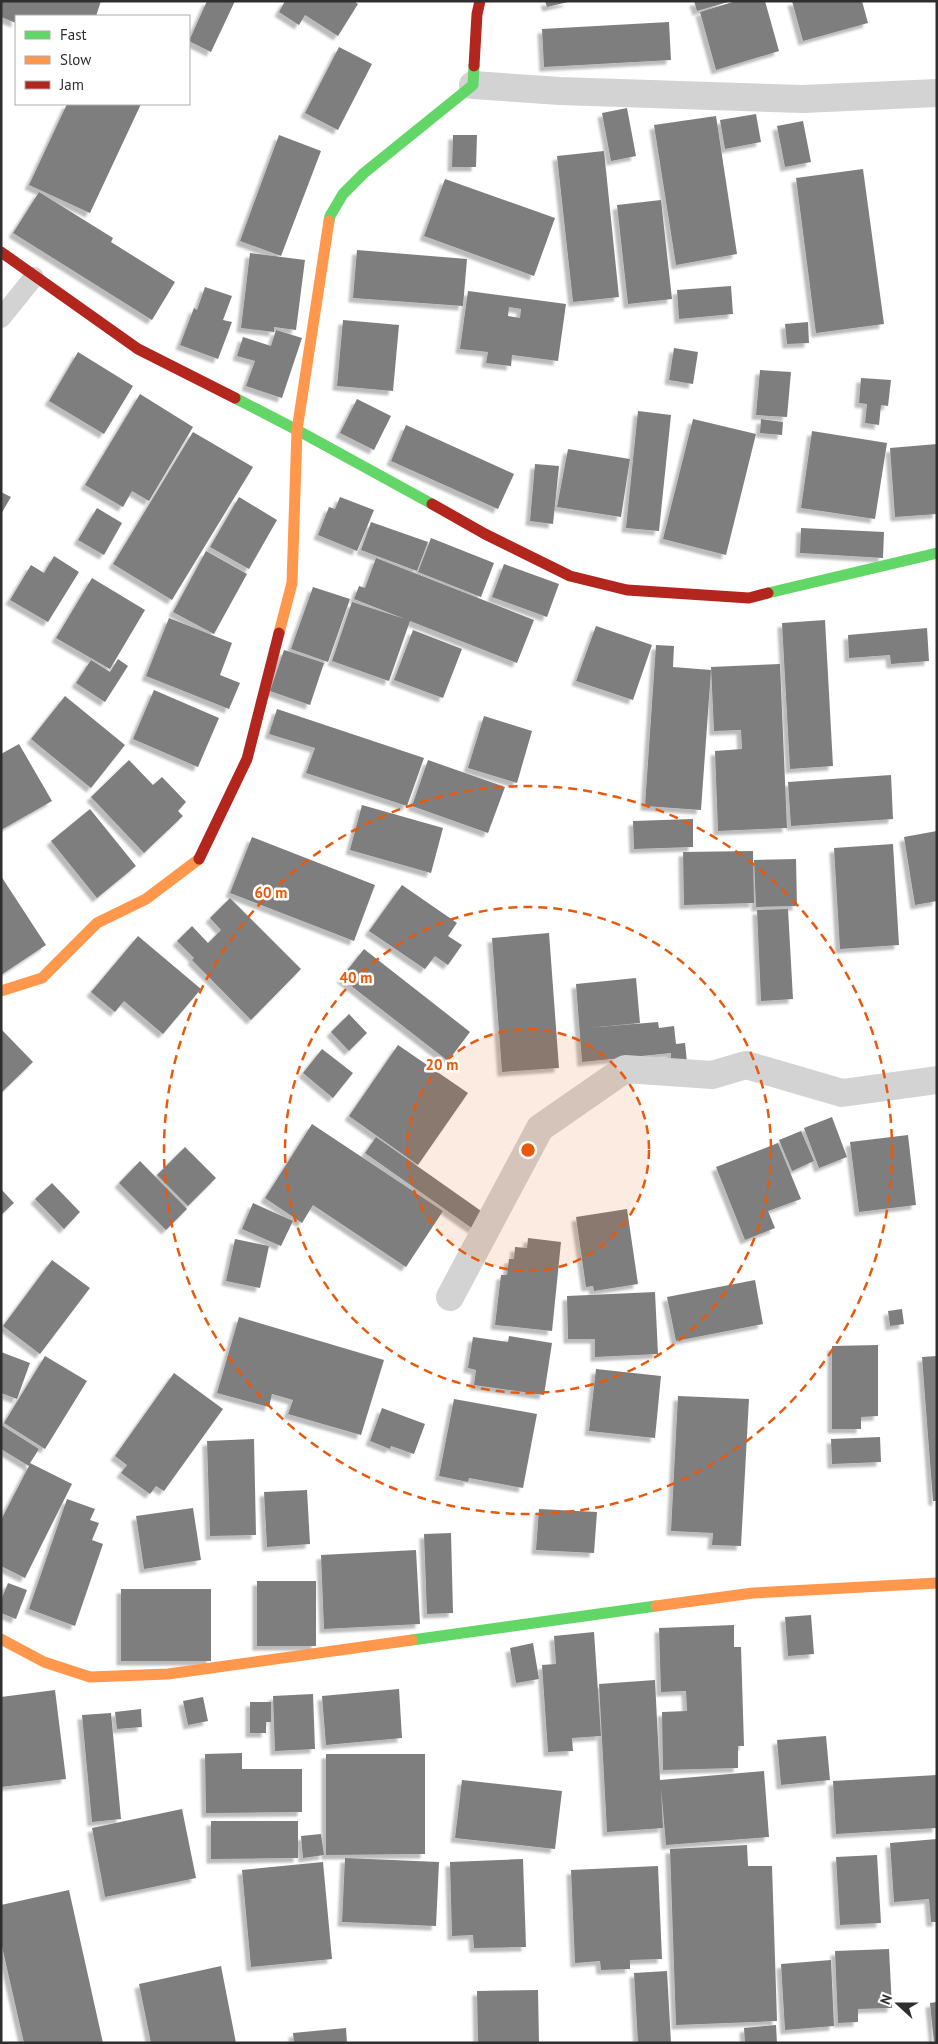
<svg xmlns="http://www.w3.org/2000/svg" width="938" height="2044" font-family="'PT Sans',sans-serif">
<defs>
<filter id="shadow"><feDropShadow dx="-4.5" dy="4.5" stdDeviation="1" flood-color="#0004"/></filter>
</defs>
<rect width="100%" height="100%" fill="#fff"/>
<!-- building -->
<path fill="#7e7e7e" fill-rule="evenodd" filter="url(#shadow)" d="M1,1H101L96,16H16V23L1,17Z
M207,1H235L211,52L189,41Z
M285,1H354L358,4L338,36L305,15L299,25L279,12Z
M545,1H568V2L547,7Z
M694,1H728V2L697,11Z
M736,1H765L779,51L716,70L700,12Z
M792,1H862L868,23L803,41Z
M669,22L671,60L544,67L542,29Z
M339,47L372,64L338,130L305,113Z
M67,104H141L90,213L29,185Z
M627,108L636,156L611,161L602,113Z
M756,114L761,142L725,149L720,120Z
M716,116L737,254L676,265L654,125Z
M803,121L811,162L785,167L777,126Z
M279,135L321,151L281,256L240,241Z
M453,135H477L476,167H452Z
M604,151L619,297L573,302L557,156Z
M863,169L884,324L816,333L796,178Z
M445,179L555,218L534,276L424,236Z
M39,192L113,238L111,242L175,282L152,320L13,233Z
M661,200L672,299L628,304L617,205Z
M357,250L467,259L463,306L353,298Z
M250,253L305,260L296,330L274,327V332L241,328Z
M731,286L733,314L679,319L677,290Z
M205,287L232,296L223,320L232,322L218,359L180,345L194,308L197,310Z
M468,291L566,304L558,361L512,355L511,366L486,363L488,352L460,349ZM509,307L521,309L520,318L508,316Z
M343,320L399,325L393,391L337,386Z
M808,322L809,343L787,344L785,324Z
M276,330L302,338L282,398L246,386L255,361L237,356L243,337L271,346Z
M674,348L698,352L693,384L669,380Z
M78,352L133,386L104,434L49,401Z
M760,370L791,372L787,417L756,415Z
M861,378L891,380L888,406L881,405L879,425L865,423L867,404L859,403Z
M140,394L193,427L149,501L132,491L123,507L85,485Z
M357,399L391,416L374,450L340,433Z
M638,411L671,415L659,531L626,528Z
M693,419L756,434L726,555L663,539Z
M761,419L783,422L782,435L760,433Z
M406,425L514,474L498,509L391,461Z
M812,431L887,443L875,519L801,508Z
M193,432L253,467L172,600L113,564Z
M937,444V514L895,517L890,448Z
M568,449L630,459L621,517L557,507Z
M535,464L559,466L553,524L530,521Z
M1,492L11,497L1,514Z
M239,497L277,520L249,569L210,547Z
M340,497L374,510L357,551L318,535L329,507L335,509Z
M97,508L122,523L104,555L78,540Z
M371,522L428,542L417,571L361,550Z
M801,528L884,532L883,558L800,553Z
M431,538L494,563L481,597L418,572Z
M206,551L247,574L214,634L173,612Z
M54,556L79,572L48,622L10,600L31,565L44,573Z
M376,558L534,620L517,663L410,621L389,681L332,661L352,602L405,619L354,599L359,586L365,588Z
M504,564L559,584L547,617L492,597Z
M92,578L145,610L110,669L56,638Z
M313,587L350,599L328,662L291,649Z
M169,618L232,643L220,675L240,683L229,709L146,676Z
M825,620L833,766L790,769L782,623Z
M596,626L652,645L633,700L576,681Z
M927,628L929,661L891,664L890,655L849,658L848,635Z
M413,630L462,649L443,698L394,680Z
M656,645L674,646L673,667L711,670L701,810L645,806Z
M284,650L324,663L310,705L270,691Z
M118,659L128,666L105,702L76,683L91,660L110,672Z
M780,664L787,828L718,831L715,751L742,749L741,730L714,731L711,667Z
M154,690L219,718L198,767L133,739Z
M65,696L125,745L91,788L31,739Z
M277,709L424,758L407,806L306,773L315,748L269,734Z
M484,716L532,731L517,783L468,768Z
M19,744L52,801L1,830V754Z
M129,760L153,785L162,777L186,802L178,811L183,816L144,853L91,797Z
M428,760L505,787L488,833L412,806Z
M891,775L893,819L791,826L788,782Z
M362,805L443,828L431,873L350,850Z
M90,809L136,866L97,898L51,841Z
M693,819V847L634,849L633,821Z
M937,831V901L915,905L904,837Z
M252,837L375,885L354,941L230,893Z
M893,844L899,945L840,949L834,848Z
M753,851L754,903L684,905L683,852Z
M796,859L797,906L756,907L754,860Z
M1,876L46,945L1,975Z
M402,885L457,923L448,936L462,945L448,965L435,956L425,969L369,931Z
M230,898L301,969L251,1020L192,960L194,958L177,941L192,926L208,943L221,930L210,918Z
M788,909L793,999L761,1001L757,910Z
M549,933L559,1068L502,1072L492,938Z
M138,936L201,989L163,1034L124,1001L115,1012L91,992Z
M364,949L470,1032L448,1061L341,978Z
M636,978L640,1023L587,1028L658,1022L659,1028L674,1026L676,1044L685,1043L687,1062L671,1063V1053L582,1062L576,984Z
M349,1014L367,1033L349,1051L331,1032Z
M1,1029L33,1062L1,1093Z
M398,1045L468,1093L418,1165L349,1116Z
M322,1049L353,1073L333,1098L303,1073Z
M832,1117L847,1157L819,1168L804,1128Z
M312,1124L443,1211L406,1267L313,1205L302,1223L265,1198Z
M801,1131L814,1161L792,1171L779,1140Z
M908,1135L916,1205L859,1212L850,1142Z
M376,1137L484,1213L473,1229L365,1153Z
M778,1143L801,1199L768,1211L775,1228L745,1240L716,1167Z
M185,1147L216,1178L188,1206L157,1175Z
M140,1161L187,1209L166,1230L119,1183Z
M52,1183L80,1212L64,1229L35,1199Z
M1,1189L14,1203L1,1215Z
M253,1203L293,1221L281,1246L242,1229Z
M627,1209L638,1284L594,1291L593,1286L586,1287L576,1217Z
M528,1238L561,1242L552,1331L495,1325L501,1275H507L509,1259H514L515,1247L527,1248Z
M235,1239L269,1246L260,1288L226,1281Z
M52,1260L90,1288L40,1354L3,1326Z
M755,1280L763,1324L676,1341L667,1297Z
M655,1292L658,1354L595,1357V1339H568L567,1296Z
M902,1309L904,1324L890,1326L888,1311Z
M239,1317L384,1360L361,1435L288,1414L293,1400L272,1394L269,1407L217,1393Z
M509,1336L552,1343L544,1395L474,1385L476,1370L468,1368L473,1337L508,1342Z
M878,1345V1416L861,1417V1429H832V1346Z
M1,1352L30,1363L17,1399L1,1393Z
M45,1356L87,1381L45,1449L4,1423Z
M937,1356V1501H933L922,1357Z
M596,1369L661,1376L655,1438L589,1431Z
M174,1373L223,1409L164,1491L156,1486L150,1494L121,1473L127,1465L115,1456Z
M678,1396L749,1399L741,1546L712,1545L713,1533L671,1531Z
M454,1399L537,1414L523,1488L469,1478L468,1482L439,1476Z
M382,1408L425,1424L414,1454L391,1446L390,1449L370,1441Z
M1,1425L39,1449L30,1463L72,1484L25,1578L1,1566V1520L29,1466L1,1449Z
M880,1437L881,1462L832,1464L831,1439Z
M254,1439L256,1535L210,1536L207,1441Z
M307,1490L310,1544L267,1547L264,1492Z
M67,1499L95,1509L90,1520L99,1523L92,1540L103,1544L75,1626L29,1609Z
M193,1508L201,1560L144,1569L136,1516Z
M539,1509L597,1512L594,1553L536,1550Z
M451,1533L453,1613L427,1614L424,1534Z
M416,1550L420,1624L324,1629L321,1555Z
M257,1581H316V1646H257Z
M8,1583L27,1590L16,1619L1,1613V1600Z
M121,1589H211V1661H121Z
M811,1615L814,1654L788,1656L785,1617Z
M734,1625V1647H741L744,1746H738V1768L663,1770L662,1712L687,1711L686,1691L661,1692L659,1628Z
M594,1632L601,1736L572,1738L573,1751L548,1752L542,1665L556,1664L554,1636Z
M533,1643L539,1679L516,1683L510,1648Z
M655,1680L660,1780L764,1771L769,1837L666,1845L661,1788L663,1828L607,1832L599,1684Z
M399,1689L402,1738L326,1745L322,1696Z
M55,1690L66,1779L1,1787V1697Z
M313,1694L315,1749L275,1751L273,1696Z
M203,1697L208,1721L188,1725L183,1701Z
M250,1702H271V1722H266V1733H250Z
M141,1709L142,1727L117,1729L115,1712Z
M111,1713L121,1819L92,1822L82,1715Z
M826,1736L830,1780L781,1785L777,1740Z
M242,1753V1769H302V1812L206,1813L205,1754Z
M326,1754H425V1854L326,1855Z
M937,1775V1828L836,1834L833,1781Z
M462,1780L562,1791L555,1849L455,1838Z
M182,1809L196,1878L105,1897L92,1828Z
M211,1821H298V1858L211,1859Z
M321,1834L324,1855L303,1858L301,1836Z
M937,1839V1922H931L929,1899L894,1902L890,1843Z
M747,1845L748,1866H772L777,2021L676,2025L670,1849Z
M877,1855L881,1923L840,1925L836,1857Z
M345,1858L439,1862L436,1926L342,1922Z
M523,1859L526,1947L474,1948L473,1935L452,1936L450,1862Z
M323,1862L332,1959L251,1967L242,1870Z
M658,1866L662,1959L630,1960V1969L601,1970L600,1961L575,1963L571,1870Z
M69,1890L103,2043H24L1,1942V1905Z
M889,1949L892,2008L858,2009V2022L838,2023L835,1951Z
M831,1960L834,2026L785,2030L781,1964Z
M221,1966L236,2043H151L139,1984Z
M667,1971L671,2043H638L634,1973Z
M538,1990L539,2043H478L477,1991Z
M937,2002V2043H934L930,2003Z
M776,2025L777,2043H745L744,2028Z
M346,2028L347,2043H294L293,2033Z"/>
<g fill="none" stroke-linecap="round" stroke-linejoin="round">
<!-- lane -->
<path stroke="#d3d3d3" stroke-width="20" d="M1,318L34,277"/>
<!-- street -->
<path stroke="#d3d3d3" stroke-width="28" d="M473,85L560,91L803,99L937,93
M450,1297L540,1128L625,1069L712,1075L746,1065L842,1093L937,1080"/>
<!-- fast -->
<path stroke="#63d668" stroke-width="11" d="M329,221L330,216L343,194L364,173L473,85L474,66
M235,398L297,430L432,504
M768,593L937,553
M412,1640L656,1606"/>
<!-- slow -->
<path stroke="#ff974d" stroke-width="11" d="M279,633L292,583L297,430L329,221
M1,991L42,978L97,923L146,899L199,859
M656,1606L753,1593L937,1583
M1,1639L44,1662L90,1677L168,1674L412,1640"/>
<!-- jam -->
<path stroke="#b3261e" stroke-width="11" d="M474,66L477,14L480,1
M1,252L138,349L235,398
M432,504L485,534L570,576L627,590L749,598L768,593
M199,859L247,759L279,633"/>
</g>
<!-- distance rings -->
<circle cx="528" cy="1150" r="121" fill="#e8590c" fill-opacity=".12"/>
<g fill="none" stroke="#e8590c" stroke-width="2.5" stroke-dasharray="9 6">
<circle cx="528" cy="1150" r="121"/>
<circle cx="528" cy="1150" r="243"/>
<circle cx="528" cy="1150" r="364"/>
</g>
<circle cx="528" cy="1150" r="8" fill="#e8590c" stroke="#fff" stroke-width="2.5"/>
<g font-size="15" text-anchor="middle" font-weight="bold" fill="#e8590c" stroke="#fff" stroke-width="5" stroke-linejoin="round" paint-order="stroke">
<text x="271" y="898">60 m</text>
<text x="356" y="983">40 m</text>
<text x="442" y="1070">20 m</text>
</g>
<!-- border -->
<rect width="938" height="2044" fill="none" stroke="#2e2e2e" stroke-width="5"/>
<!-- legend -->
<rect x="15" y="15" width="175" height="90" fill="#ffffff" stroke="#ababab"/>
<rect x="25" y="31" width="25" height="8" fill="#63d668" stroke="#ababab"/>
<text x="60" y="40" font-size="15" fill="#2e2e2e">Fast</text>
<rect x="25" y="56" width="25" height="8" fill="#ff974d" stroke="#ababab"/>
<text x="60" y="65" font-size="15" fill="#2e2e2e">Slow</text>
<rect x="25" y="81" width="25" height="8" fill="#b3261e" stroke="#ababab"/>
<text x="60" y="90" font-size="15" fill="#2e2e2e">Jam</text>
<!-- north arrow -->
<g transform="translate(898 2004) rotate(291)" stroke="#ffffff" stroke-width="4" paint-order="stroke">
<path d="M0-4L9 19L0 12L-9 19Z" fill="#2e2e2e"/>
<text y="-8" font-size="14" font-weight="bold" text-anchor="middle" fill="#2e2e2e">N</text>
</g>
</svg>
